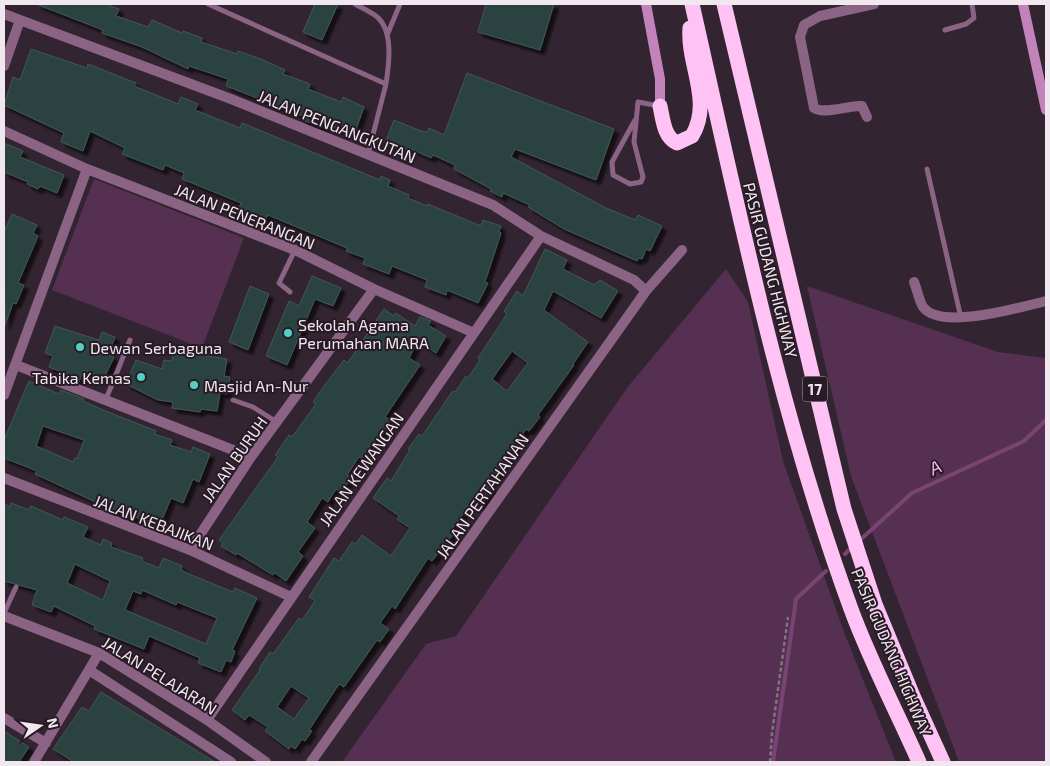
<svg xmlns="http://www.w3.org/2000/svg" width="1050" height="766" font-family="'Exo 2',sans-serif">
<defs>
<filter id="shadow"><feDropShadow dx="4.5" dy="4.5" stdDeviation="1" flood-color="#0009"/></filter>
</defs>
<rect width="100%" height="100%" fill="#322430"/>
<!-- green -->
<path fill="#563052" d="M94,179L244,238L202,348L52,290Z
M726,269L748,302L783,461L844,632L896,762H342L426,644L456,636L627,388Z
M807,286L998,352L1046,358V762H959L851,476Z"/>
<g fill="none" stroke-linecap="round" stroke-linejoin="round">
<!-- stream -->
<path stroke="#794473" stroke-width="4" d="M859,541L912,493L1024,441L1046,420
M845,554L852,547
M773,762L796,599L826,571"/>
</g>
<!-- building -->
<path fill="#2b423f" stroke="#415855" fill-rule="evenodd" filter="url(#shadow)" d="M36,4H105L119,9L116,16L148,27L152,20L182,33L183,31L202,38L201,42L237,54L238,51L261,59L285,70L283,74L310,84L308,89L341,102L343,97L364,107L354,135L327,125L326,127L318,126L301,119L303,116L226,86L228,79L189,66L188,69L142,47L102,33L103,30Z
M315,4H338L322,40L303,32Z
M486,4H554L540,50L478,32Z
M31,49L87,68L88,64L136,83L134,86L178,104L181,97L198,104L195,110L240,128L242,123L380,180L381,176L390,180L388,186L409,195L408,198L427,206L428,204L481,226L483,220L501,226L499,232L501,233L485,282L488,283L478,303L447,290L446,295L425,287L427,280L392,266L389,274L363,264L365,258L346,251L347,248L268,215L265,220L239,208L241,203L182,179L184,173L165,165L163,170L122,154L125,148L90,131L83,151L61,142L64,133L4,105L13,77L20,80Z
M467,73L614,129L596,180L515,149L511,157L606,208L635,220L638,215L662,226L650,251L646,249L642,259L639,258L637,261L564,229L528,207L530,205L503,193L502,197L490,191L491,189L454,169L455,165L433,155L431,158L411,149L409,153L385,144L394,120L421,131L427,132L429,128L444,135Z
M4,143L23,151L20,157L64,175L57,193L40,186L38,189L27,184L28,182L4,172Z
M12,214L37,225L33,233L38,236L18,283L24,285L16,304L13,303L5,325L4,232Z
M545,249L567,260L563,269L594,285L600,280L618,291L601,318L553,291L544,310L588,342L573,364L574,365L538,415L540,417L529,431L526,429L489,485L493,489L480,507L473,501L452,529L456,531L432,561L428,558L395,609L392,606L380,623L389,629L380,642L377,640L344,687L339,684L309,730L312,731L305,741L302,739L295,749L291,746L289,749L265,731L268,727L249,715L245,720L232,710L260,670L259,669L270,652L273,654L299,618L302,620L315,601L309,597L334,558L339,561L352,542L356,544L362,535L391,556L410,528L397,519L399,516L373,498L387,478L391,481L410,450L408,449L419,434L422,436L452,392L456,391L466,376L468,378L480,360L478,358L507,314L504,311L517,291L523,296ZM512,351L528,363L507,391L492,379ZM291,686L309,698L294,719L277,707Z
M312,276L341,288L333,306L315,299L287,365L266,356L289,301L299,306Z
M250,286L269,294L248,350L229,342Z
M384,309L394,316L396,313L415,326L420,317L431,321L428,325L446,336L436,353L418,341L409,358L420,365L385,417L391,420L375,444L372,443L361,459L359,457L347,475L351,478L341,493L336,489L328,502L322,498L307,522L315,528L298,552L303,556L286,581L275,573L273,575L237,553L236,555L221,546L223,543L219,540L278,457L275,455L289,435L292,437L316,404L313,402L324,386L344,360L347,363L351,358Z
M55,326L99,340L102,332L115,337L108,355L114,357L104,378L83,370L79,382L66,377L67,374L49,367L53,356L45,353Z
M173,351L227,359L224,376L230,377L227,394L220,393L217,411L201,409L200,412L172,408L173,402L158,400L126,384L136,360L162,369L164,360L172,361Z
M29,381L59,394L61,390L84,399L83,401L103,410L141,425L156,431L155,434L172,440L170,445L191,452L193,447L210,454L199,482L193,479L183,503L171,498L159,527L133,516L132,519L35,474L37,471L4,458V440ZM43,426L84,440L77,459L75,458L73,462L36,446Z
M11,503L29,510L31,506L63,520L64,517L88,527L83,537L101,545L103,539L112,543L111,547L143,558L142,561L159,568L163,558L182,566L181,570L189,574L233,592L235,588L257,598L232,650L235,651L231,662L226,660L221,672L198,663L200,658L149,636L144,649L94,629L95,626L54,606L51,612L32,605L37,590L4,581V504L10,507ZM75,564L110,581L103,600L67,583ZM142,590L176,605L177,602L217,618L206,644L125,610L133,591L141,594Z
M101,692L215,762H74L53,749L82,707L89,711Z
M4,731L29,747L19,762H4Z"/>
<g fill="none" stroke-linecap="round" stroke-linejoin="round">
<!-- path -->
<path stroke="#81757f" stroke-width="2.5" stroke-dasharray="4 2.5" stroke-linecap="butt" d="M770,762L772,733L788,617"/>
<!-- lane -->
<path stroke="#8b6385" stroke-width="5" d="M208,4L386,84C389,64 394,30 376,16C369,11 362,8 355,4
M945,30L966,24L974,18L972,4
M388,33L400,4
M635,120L612,162L613,175L630,184L641,182L643,177L634,142L638,102L659,106
M368,154L386,84
M927,169L961,318
M290,292L279,283L295,250
M106,399L130,340
M233,400L253,407L277,422
M4,613L16,587"/>
<!-- street -->
<path stroke="#8b6385" stroke-width="10" d="M4,14L231,99L493,205L541,236L634,280L646,291
M4,66L20,20
M867,117L862,106C849,105 824,115 814,108L800,37L804,25L820,16L874,4
M4,131L87,169L295,250L374,289L474,333
M914,282C917,289 919,301 923,307C941,331 1021,307 1046,301
M16,365L251,457
M4,395L87,169
M4,478L190,550L291,597
M190,550L251,457L374,289
M4,616L99,653L207,720L266,762
M89,670L231,762
M4,718L46,743
M207,720L541,236
M34,762L99,653
M311,762L646,291L682,250"/>
<!-- secondary -->
<path stroke="#c282ba" stroke-width="10" d="M646,4L660,79V106
M1023,4L1046,110"/>
<!-- highway -->
<path stroke="#fec2f5" stroke-width="15" d="M692,4C738,207 779,413 851,609C870,661 897,712 919,762
M724,4L844,509L875,604L913,696L943,762
M660,106C663,120 664,137 677,143L692,136C713,101 687,65 690,28"/>
</g>
<!-- markers -->
<g fill="#56cec3" stroke="#281b26" stroke-width="2">
<circle cx="288" cy="333" r="5"/>
<circle cx="80" cy="347" r="5"/>
<circle cx="141" cy="377" r="5"/>
<circle cx="194" cy="385" r="5"/>
</g>
<g text-anchor="middle" dominant-baseline="central" stroke-width="4" stroke-linejoin="round" paint-order="stroke">
<!-- shield labels -->
<rect fill="#281b26" stroke="#b5aab3" stroke-width="1" x="802.5" y="376.5" width="25" height="25" rx="4"/>
<g font-size="15" font-weight="bold" fill="#f1e8ef">
<text x="815" y="389">17</text>
</g>
<!-- street labels -->
<g font-size="16" fill="#f1e8ef" stroke="#281b26">
<text transform="translate(337 126) rotate(22)">JALAN PENGANGKUTAN</text>
<text transform="translate(245 216) rotate(22)">JALAN PENERANGAN</text>
<text transform="translate(771 270) rotate(76)">PASIR GUDANG HIGHWAY</text>
<text transform="translate(234 459) rotate(-55)">JALAN BURUH</text>
<text transform="translate(361 469) rotate(-55)">JALAN KEWANGAN</text>
<text transform="translate(482 496) rotate(-55)">JALAN PERTAHANAN</text>
<text transform="translate(154 522) rotate(21)">JALAN KEBAJIKAN</text>
<text transform="translate(892 652) rotate(67)">PASIR GUDANG HIGHWAY</text>
<text transform="translate(160 675) rotate(32)">JALAN PELAJARAN</text>
</g>
<!-- poi labels -->
<g font-size="16" fill="#f1e8ef" stroke="#281b26" text-anchor="start">
<text x="298" y="324">Sekolah Agama<tspan x="298" dy="18">Perumahan MARA</tspan></text>
<text x="90" y="347">Dewan Serbaguna</text>
<text x="131" y="377" text-anchor="end">Tabika Kemas</text>
<text x="204" y="385">Masjid An-Nur</text>
</g>
<!-- water labels -->
<g font-size="18" font-style="italic" fill="#fdacf2" stroke="#281b26">
<text transform="translate(935 467) rotate(-25)">A</text>
</g>
</g>
<!-- border -->
<rect width="1050" height="766" fill="none" stroke="#f1e8ef" stroke-width="10"/>
<!-- north arrow -->
<g transform="translate(40 726) rotate(77)" stroke="#281b26" stroke-width="4" paint-order="stroke">
<path d="M0-4L9 19L0 12L-9 19Z" fill="#f1e8ef"/>
<text y="-8" font-size="14" font-weight="bold" text-anchor="middle" fill="#f1e8ef">N</text>
</g>
</svg>
